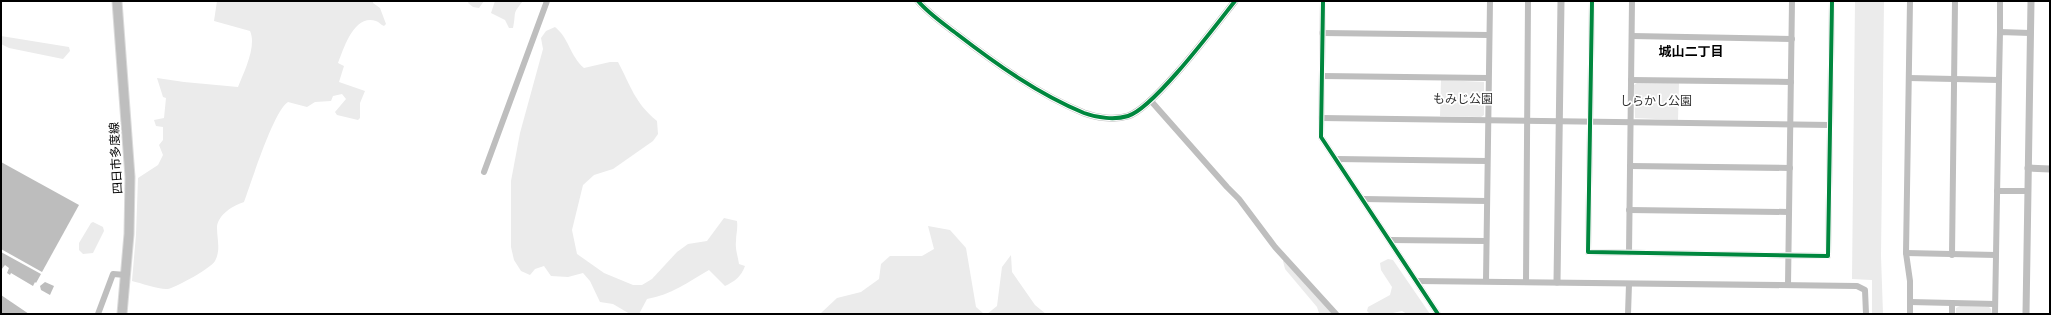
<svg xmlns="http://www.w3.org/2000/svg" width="2051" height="315" font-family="Manrope,'Noto Sans JP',sans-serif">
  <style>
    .green { fill: #ebebeb }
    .water { fill: #bdbdbd }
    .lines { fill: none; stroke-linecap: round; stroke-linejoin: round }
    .primary-casing { stroke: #dbdbdb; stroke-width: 11 }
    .minor { stroke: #bebebe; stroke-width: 6 }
    .tertiary { stroke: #bebebe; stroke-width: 7 }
    .primary { stroke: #bebebe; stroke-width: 9 }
    .cycleway-casing { stroke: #fff; stroke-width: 6 }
    .cycleway { stroke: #00873e; stroke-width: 4 }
    .labels { text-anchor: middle; stroke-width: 3.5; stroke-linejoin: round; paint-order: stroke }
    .park-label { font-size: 12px; fill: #313131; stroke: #fff }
    .street-label { font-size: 12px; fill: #000; stroke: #fff }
    .neighbourhood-label { font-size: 13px; font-weight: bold; fill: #000; stroke: #fff }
  </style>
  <rect width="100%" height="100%" fill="#fff"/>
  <g class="green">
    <path d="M217,1H373V3L380,8L386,24L384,26C381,25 379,22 376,21C354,14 344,48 338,63L344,66L339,82L365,91L360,103V118L358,120L337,115L335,112L346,99L342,94L333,96L331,101L315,102L307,107L288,102C274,110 251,183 244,202C234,205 217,215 217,228C217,239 221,250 215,261C211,268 177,287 168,289C160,290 141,283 132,281L136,235L138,178L158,165L163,155L159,145L163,140V127L156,126L154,120L164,118L166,98L163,97L157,78L184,82L238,87C244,72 257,46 250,31L214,21Z"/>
    <path d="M469,1H484L479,8L473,7L468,3Z"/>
    <path d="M495,1H523C511,16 517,10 513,28H509L505,20L491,13Z"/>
    <path d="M1855,1H1884L1881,256L1883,314H1872V280L1852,279Z"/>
    <path d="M555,27C569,38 570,56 584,68L610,62H618C631,86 634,102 657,121L658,134L653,141L613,169L594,175L583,185L572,230L577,254L604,273L633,285H642L652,279L677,252L688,244L707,241L724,218L737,221C738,229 736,234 736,241C735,249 738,257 739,264L745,266C741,277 735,281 725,286L709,270C688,282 671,295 647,299L639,314H630L613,304L600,302L590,281L583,273L568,277L551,276L544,266L535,269L530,275L521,271L514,260L511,247V181L520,133L543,49L541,38L546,31Z"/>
    <path d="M1,36L69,47L70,51L63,59L9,48L1,44Z"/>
    <path d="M1441,80L1484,82V115L1481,117L1440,116Z"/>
    <path d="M1637,83H1679L1678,120L1635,118L1634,85Z"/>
    <path d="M93,222L103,227L104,231L93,253L83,254L79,250V243L91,223Z"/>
    <path d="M928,226L950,230L966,248L976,307L984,314H820L837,298L861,292L879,279L881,264L890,256H922L934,249Z"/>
    <path d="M1011,255L1012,272L1035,305L1046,314H987L997,306L1002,267Z"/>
    <path d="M1388,259L1393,260L1430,314H1407L1402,311L1388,314H1370L1367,311L1368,307L1390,295L1392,287L1381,270L1380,263Z"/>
    <path d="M1283,261H1286L1333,314L1319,313L1317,307L1285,269Z"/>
    <path d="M1960,306L1989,307L1991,309L1992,314H1956V308Z"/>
  </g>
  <g class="water">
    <path d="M1,162L79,205L42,272L1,249Z"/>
    <path d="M1,252L41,274L36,283L35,282L33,286L11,273L10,275L7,273L9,268L5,265L1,270Z"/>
    <path d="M45,282L54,286L50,295L41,290L40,286Z"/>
    <path d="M1,295L29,314H1Z"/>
  </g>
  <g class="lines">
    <g class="primary-casing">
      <path id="primary" d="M117,1L130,177L129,234L122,314"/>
    </g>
    <g class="minor">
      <path d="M1323,1L1321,137L1438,314"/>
      <path d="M1592,1L1588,252L1828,256L1832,1"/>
      <path d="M2000,32V1"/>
      <path d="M1322,33L1489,35"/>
      <path d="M1632,36L1792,39"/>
      <path d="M1322,76L1488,78"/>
      <path d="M1909,78L1999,80L2000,32L2030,33"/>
      <path d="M1631,80L1791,82"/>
      <path d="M1151,101L1227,187L1239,199L1275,247L1336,314"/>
      <path d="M1321,118L1830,125"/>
      <path d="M1336,159L1487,161"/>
      <path d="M1630,166L1790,168"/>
      <path d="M484,172L547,1"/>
      <path d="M1997,191H2028"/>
      <path d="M1363,199L1487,201"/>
      <path d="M1629,210L1789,212"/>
      <path d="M1390,240L1486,241"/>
      <path d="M1629,253L1632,1"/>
      <path d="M1906,253L1996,255"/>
      <path d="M1952,255L1955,1"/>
      <path d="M1417,281L1857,286L1865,290L1866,314"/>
      <path d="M1486,281L1490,1"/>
      <path d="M1526,282L1528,1"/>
      <path d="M1788,285L1792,1"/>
      <path d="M1910,302L1995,304"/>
      <path d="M98,314L113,274L126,275"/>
      <path d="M1628,314L1629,284"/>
      <path d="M1910,314V281L1906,253L1910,1"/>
      <path d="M1952,314V303"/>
      <path d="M1995,314L1999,80"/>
    </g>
    <g class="tertiary">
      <path d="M918,1C929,14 944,24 957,34C996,64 1038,94 1084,113C1097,118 1115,120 1128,116C1154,108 1216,25 1235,1"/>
      <path d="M2028,168L2050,169"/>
      <path d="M1557,282L1561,1"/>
      <path d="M2026,314L2031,1"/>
    </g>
    <use href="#primary" class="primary"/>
    <g class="cycleway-casing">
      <g id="cycleway">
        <path d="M918,1C929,14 944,24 957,34C996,64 1038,94 1084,113C1097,118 1115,120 1128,116C1154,108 1216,25 1235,1"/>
        <path d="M1323,1L1321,137L1438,314"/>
        <path d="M1592,1L1588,252L1828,256L1832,1"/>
      </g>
    </g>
    <use href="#cycleway" class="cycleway"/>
  </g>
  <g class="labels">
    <g class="park-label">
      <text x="1463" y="103">もみじ公園</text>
      <text x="1656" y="105">しらかし公園</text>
    </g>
    <g class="street-label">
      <text transform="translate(116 158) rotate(-93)" y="4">四日市多度線</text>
    </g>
    <g class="neighbourhood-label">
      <text x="1691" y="56">城山二丁目</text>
    </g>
  </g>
  <rect width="2051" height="315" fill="none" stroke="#000000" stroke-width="4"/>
</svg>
